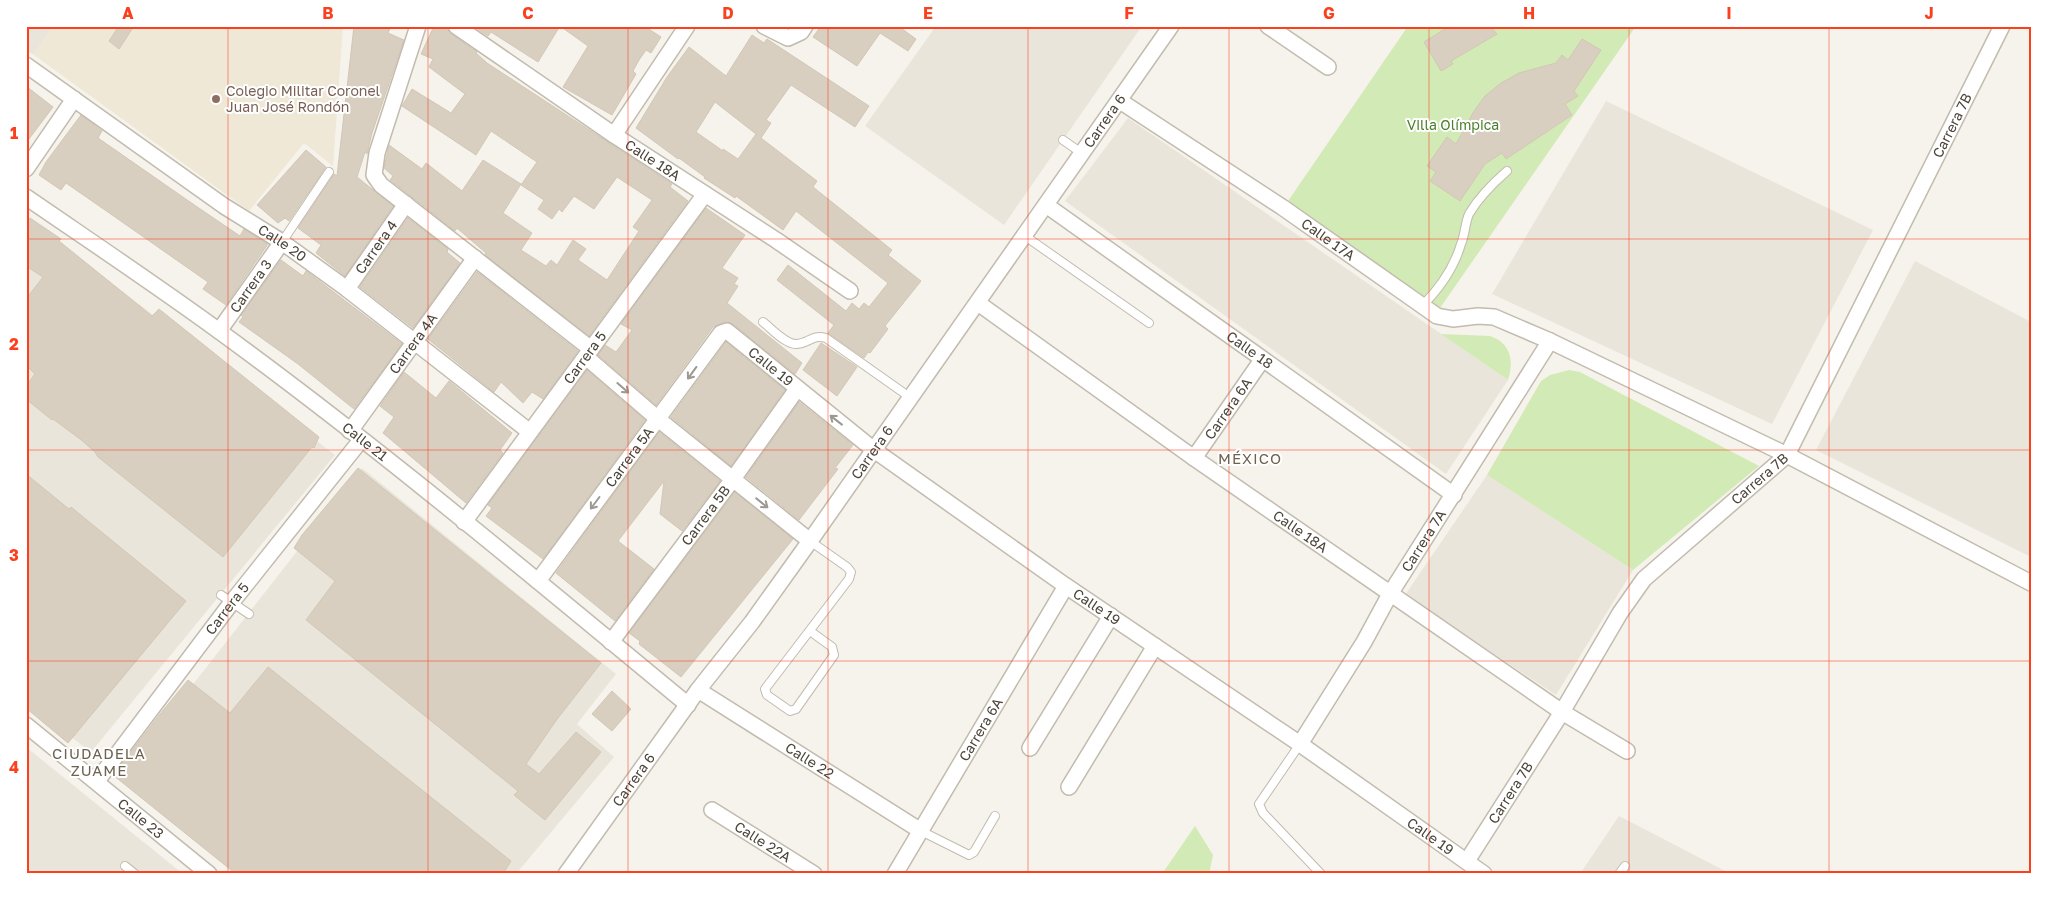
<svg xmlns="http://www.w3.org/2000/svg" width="2057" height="900" font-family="'Golos Text',sans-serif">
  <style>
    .residential { fill: #eae5da }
    .education { fill: #efe8d6 }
    .green { fill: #d2eab5 }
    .building { fill: #d8cfc1; stroke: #d3c7b4; fill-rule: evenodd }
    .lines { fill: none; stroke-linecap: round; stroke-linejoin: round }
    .lane-casing { stroke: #c2bbae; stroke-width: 10 }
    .street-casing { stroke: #c2bbae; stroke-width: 18 }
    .lane { stroke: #fff; stroke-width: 8 }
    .street { stroke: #fff; stroke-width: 15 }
    .oneway { stroke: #9c9892 }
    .grid { fill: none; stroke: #fc3f1d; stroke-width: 1; stroke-opacity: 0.55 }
    .education-dot { fill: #8d6e63; stroke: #fff; stroke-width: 2 }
    .labels { text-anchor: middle; stroke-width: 4; stroke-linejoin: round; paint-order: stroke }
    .education-label { font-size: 14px; fill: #785e54; stroke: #fff; text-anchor: start }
    .street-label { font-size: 14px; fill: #4b4439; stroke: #fff }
    .park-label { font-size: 14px; fill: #4a7f2a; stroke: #fff }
    .neighbourhood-label { font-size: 15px; letter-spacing: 1px; fill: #6e6250; stroke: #fff }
    .neatline { fill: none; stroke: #fc3f1d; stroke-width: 2 }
    .grid-label { font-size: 16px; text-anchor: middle; font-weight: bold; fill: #fc3f1d }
  </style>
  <rect width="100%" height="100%" fill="#f6f3ec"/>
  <g class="residential">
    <path d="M26,26H53L34,55L26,50Z"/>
    <path d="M936,26H1142L1004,225L865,126Z"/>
    <path d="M1606,101L1873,230L1772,424L1492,294Z"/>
    <path d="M1128,118L1508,380L1446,474L1065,201Z"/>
    <path d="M26,217L335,455L91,752L26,703Z"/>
    <path d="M1915,261L2031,322V557L1816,450Z"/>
    <path d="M362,468L616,674L577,724L614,757L516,874H243L123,774Z"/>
    <path d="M1487,475L1633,570L1556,695L1405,595Z"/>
    <path d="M26,747L183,874H26Z"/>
    <path d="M1619,816L1731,874H1580Z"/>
  </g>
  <path class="education" d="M53,26H343L333,166L304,143L249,211L34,55Z"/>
  <g class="green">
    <path d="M1408,26H1636L1440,308L1286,204Z"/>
    <path d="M1441,334L1490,336C1511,343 1514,361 1508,380Z"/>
    <path d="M1569,370L1580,372L1759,466L1633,570L1487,475L1541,381L1550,375Z"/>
    <path d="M1195,826L1213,855L1209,874H1162Z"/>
  </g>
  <g class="building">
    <path d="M119,26H134L119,49L109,41Z"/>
    <path d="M354,26H391L388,33L404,40L372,133L367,154L365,152L357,177L393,206L345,276L316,253L321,245L298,228L334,174L337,176Z"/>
    <path d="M434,26H447L450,33L477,52L476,53L487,63L672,184L670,187L688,201L589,336L485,255L486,253L457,228L455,231L390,180L393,176L384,168L389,145L422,169L426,163L462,191L483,160L521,184L503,213L532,233L521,250L546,266L551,260L557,265L573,240L586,249L578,260L607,280L639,231L633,227L652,200L617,177L594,209L574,196L562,212L559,209L552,219L538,209L544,200L521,185L537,162L491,131L476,155L402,106L412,89L451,113L465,94L429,67L433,59L421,54Z"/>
    <path d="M473,26H560L538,62L491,32L488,36Z"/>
    <path d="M560,26H644L661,37L651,53L646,50L639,60L633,71L636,74L612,115L563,87L588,46Z"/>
    <path d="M821,26H898L916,39L908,51L880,33L857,66L813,37Z"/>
    <path d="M1450,26H1490L1497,34L1451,61L1453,64L1441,71L1424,42Z"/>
    <path d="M752,35L764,43L767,39L869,106L855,127L791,85L766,120L771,123L761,138L817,181L813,187L892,250L888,255L921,281L885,326L888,329L870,353L868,352L864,358L828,333L834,325L777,280L788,265L846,311L852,303L859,309L864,303L869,307L888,283L796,211L783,230L736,196L735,198L704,178L705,177L679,158L678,159L636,128L667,77L689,47L726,76ZM715,102L756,134L738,159L723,149V151L696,132Z"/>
    <path d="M1582,39L1601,50L1574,91L1578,96L1565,104L1572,115L1506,159L1502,153L1485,164L1460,201L1430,181L1436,172L1427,166L1447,137L1456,144L1474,111L1485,96L1501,83L1519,73L1556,63L1562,55L1568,60Z"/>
    <path d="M26,86L53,107L26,143Z"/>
    <path d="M81,115L102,131L98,138L190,202L240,236L244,229L268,244L226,305L203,289L208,282L105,210L66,183L61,190L39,175L46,162Z"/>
    <path d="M306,150L326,167L289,221L285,218L278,223L257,205Z"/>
    <path d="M706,208L745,235L722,268L738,278L734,284L738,286L727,303L802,363L795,374L733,324L724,322L713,327L656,405L598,355L605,345L616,352L632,330L621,324Z"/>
    <path d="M30,218L61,239L59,241L152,316L159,309L319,437L314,448L312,447L223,557L98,457L95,452L80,439L53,419L52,420L26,399V386L35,374L26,365V299L43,277L26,266V226Z"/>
    <path d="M408,218L448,249L447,252L460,263L413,328L360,287Z"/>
    <path d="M281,260L303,276L306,271L402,344L354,409L298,364L239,322L243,317L241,315Z"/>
    <path d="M477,272L578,351L543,399L532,392L523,403L501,382L494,392L428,339Z"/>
    <path d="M726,342L785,390L731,466L671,417Z"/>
    <path d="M821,343L857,367L837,396L803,370Z"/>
    <path d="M587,370L645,420L543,559L486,516L492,508L488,505Z"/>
    <path d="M404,372L436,398L449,381L512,433L500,450L503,453L466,503L383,433L394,417L380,406Z"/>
    <path d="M799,402L853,445L835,468L838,469L799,520L746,477Z"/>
    <path d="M659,432L720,481L682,531L660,514L664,481L618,541L654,569L615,621L556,573Z"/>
    <path d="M358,468L601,663L558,718L526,764L539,774L576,732L601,752L545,820L514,795L518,791L306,620L335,581L294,548L302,535Z"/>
    <path d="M26,474L69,509L71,507L186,601L68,743L26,708Z"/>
    <path d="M735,492L793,539L681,677L639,644L640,641L629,633Z"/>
    <path d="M268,667L511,861L503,874H236L113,775L160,714L188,680L230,713Z"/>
    <path d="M612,691L631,709L612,731L592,714Z"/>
  </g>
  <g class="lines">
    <g class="lane-casing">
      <g id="lane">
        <path d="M1063,140L1083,154"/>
        <path d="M1025,236L1149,323"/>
        <path d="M282,242L329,172"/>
        <path d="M1422,306C1440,288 1454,268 1461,244C1465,235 1465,223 1469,214C1479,197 1492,184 1507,171"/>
        <path d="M763,322C771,328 785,344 796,344C808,344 812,334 826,338L911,398"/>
        <path d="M810,541L847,567L851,572L849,579L765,689L767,695L790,711L796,709L834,655L832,647L810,631"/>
        <path d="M221,595L249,614"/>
        <path d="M1300,744L1259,804L1263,813L1321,874"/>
        <path d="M921,831L969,855L974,852L995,816"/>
        <path d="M125,866L135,874"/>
        <path d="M1619,874L1625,866"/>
      </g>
    </g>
    <g class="street-casing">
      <g id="street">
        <path d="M418,26L377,153L374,175L381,185L591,349"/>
        <path id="s1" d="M456,26L614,135L776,240L850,291"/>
        <path d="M764,26L788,38L801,32L805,26"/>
        <path d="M1268,26L1328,67"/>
        <path id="s2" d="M26,65L224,206L282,242L347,289L530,432"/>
        <path id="s3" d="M1120,101L1282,207L1437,316L1453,319L1478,316L1494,317L1550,341L1787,455L2031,583"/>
        <path d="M614,135L687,26"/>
        <path d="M26,169L74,99"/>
        <path id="s4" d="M26,197C90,241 156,285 219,331C381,449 534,578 688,705"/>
        <path id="s5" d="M1046,205L1454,495"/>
        <path id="s6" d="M347,289L406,204"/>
        <path id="s7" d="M978,303L1194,458L1562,712L1627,751"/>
        <path id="s8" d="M219,331L282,242"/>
        <path d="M586,357L658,419L810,541"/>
        <path id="s9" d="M350,431L475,258"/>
        <path id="s10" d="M1194,458L1262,360"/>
        <path id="s11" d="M464,522L705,194"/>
        <path id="s12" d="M538,581L721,333L727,331L874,450L1066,586L1300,744L1484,874"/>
        <path id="s13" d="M611,642L733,479L797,389"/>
        <path id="s14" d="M698,690L921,831"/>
        <path id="s15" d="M26,725L209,874"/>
        <path id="s16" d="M1300,744L1364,642L1390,594L1550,341"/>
        <path d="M1030,748L1111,616"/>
        <path id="s17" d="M97,781L232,602L361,440"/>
        <path d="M1069,787L1155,646"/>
        <path id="s18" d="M712,810L814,874"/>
        <path id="s19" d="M1467,861L1562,712L1620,613L1644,579L1787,455L2002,26"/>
        <path id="s20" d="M566,874L698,690L752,622L810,541L1171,26"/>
        <path id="s21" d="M895,874L1066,586"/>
      </g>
    </g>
    <use href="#lane" class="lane"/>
    <use href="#street" class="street"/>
  </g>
  <defs><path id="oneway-shaft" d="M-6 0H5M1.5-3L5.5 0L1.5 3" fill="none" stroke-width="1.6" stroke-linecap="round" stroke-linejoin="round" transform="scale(1.25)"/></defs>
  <g class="oneway">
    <use href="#oneway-shaft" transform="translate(692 373) rotate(126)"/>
    <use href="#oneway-shaft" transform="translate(623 388) rotate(41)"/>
    <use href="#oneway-shaft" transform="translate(836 420) rotate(-142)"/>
    <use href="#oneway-shaft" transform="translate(595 503) rotate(127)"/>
    <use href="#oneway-shaft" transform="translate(762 503) rotate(39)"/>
  </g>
  <path class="grid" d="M228,26V874M428,26V874M628,26V874M828,26V874M1028,26V874M1229,26V874M1429,26V874M1629,26V874M1829,26V874M26,239H2031M26,450H2031M26,661H2031"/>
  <circle class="education-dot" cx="216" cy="99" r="5"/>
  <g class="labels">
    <g class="education-label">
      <text x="226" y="96">Colegio Militar Coronel<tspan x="226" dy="16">Juan José Rondón</tspan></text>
    </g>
    <g class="street-label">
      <text dy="5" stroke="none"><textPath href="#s20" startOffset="926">Carrera 6</textPath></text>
      <text dy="5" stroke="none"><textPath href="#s19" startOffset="891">Carrera 7B</textPath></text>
      <text dy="5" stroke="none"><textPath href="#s1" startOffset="238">Calle 18A</textPath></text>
      <text dy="5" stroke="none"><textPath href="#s3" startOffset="250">Calle 17A</textPath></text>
      <text dy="5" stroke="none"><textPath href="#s2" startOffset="312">Calle 20</textPath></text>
      <text dy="5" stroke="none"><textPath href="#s6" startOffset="51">Carrera 4</textPath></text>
      <text dy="5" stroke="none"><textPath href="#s8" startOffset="55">Carrera 3</textPath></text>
      <text dy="5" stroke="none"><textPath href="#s9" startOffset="108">Carrera 4A</textPath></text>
      <text dy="5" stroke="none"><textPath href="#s5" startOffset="250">Calle 18</textPath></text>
      <text dy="5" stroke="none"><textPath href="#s11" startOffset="204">Carrera 5</textPath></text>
      <text dy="5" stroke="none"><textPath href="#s12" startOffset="371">Calle 19</textPath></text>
      <text dy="5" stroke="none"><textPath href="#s10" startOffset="60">Carrera 6A</textPath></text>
      <text dy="5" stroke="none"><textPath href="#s4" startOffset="418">Calle 21</textPath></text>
      <text dy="5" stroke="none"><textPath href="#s20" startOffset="521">Carrera 6</textPath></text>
      <text dy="5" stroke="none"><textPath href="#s12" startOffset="154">Carrera 5A</textPath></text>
      <text dy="5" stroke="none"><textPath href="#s19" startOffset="486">Carrera 7B</textPath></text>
      <text dy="5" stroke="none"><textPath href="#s13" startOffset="158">Carrera 5B</textPath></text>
      <text dy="5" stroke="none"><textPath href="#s7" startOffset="395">Calle 18A</textPath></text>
      <text dy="5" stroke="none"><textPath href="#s16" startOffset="238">Carrera 7A</textPath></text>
      <text dy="5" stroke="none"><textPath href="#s12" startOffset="776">Calle 19</textPath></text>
      <text dy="5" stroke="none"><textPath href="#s17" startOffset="216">Carrera 5</textPath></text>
      <text dy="5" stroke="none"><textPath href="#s21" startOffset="168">Carrera 6A</textPath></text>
      <text dy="5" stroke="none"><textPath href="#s14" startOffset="132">Calle 22</textPath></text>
      <text dy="5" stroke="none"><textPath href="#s20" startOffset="116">Carrera 6</textPath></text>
      <text dy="5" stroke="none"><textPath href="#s19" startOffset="81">Carrera 7B</textPath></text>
      <text dy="5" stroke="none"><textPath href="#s15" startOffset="148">Calle 23</textPath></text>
      <text dy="5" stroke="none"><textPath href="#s12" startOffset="1181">Calle 19</textPath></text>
      <text dy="5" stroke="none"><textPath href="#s18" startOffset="60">Calle 22A</textPath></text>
    </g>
    <g class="park-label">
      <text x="1453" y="130">Villa Olímpica</text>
    </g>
    <g class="neighbourhood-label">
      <text x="1250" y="464">MÉXICO</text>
      <text x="99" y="759">CIUDADELA<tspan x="99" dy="17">ZUAME</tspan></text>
    </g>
  </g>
  <rect width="2057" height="900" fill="none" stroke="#ffffff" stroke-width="55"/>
  <rect x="28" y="28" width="2002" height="844" class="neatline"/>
  <g class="grid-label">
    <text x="128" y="19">A</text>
    <text x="328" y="19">B</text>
    <text x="528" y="19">C</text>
    <text x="728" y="19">D</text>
    <text x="928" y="19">E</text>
    <text x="1129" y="19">F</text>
    <text x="1329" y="19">G</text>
    <text x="1529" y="19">H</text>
    <text x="1729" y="19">I</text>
    <text x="1929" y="19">J</text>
    <text x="14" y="139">1</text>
    <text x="14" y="350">2</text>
    <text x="14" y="561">3</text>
    <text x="14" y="773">4</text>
  </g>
</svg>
